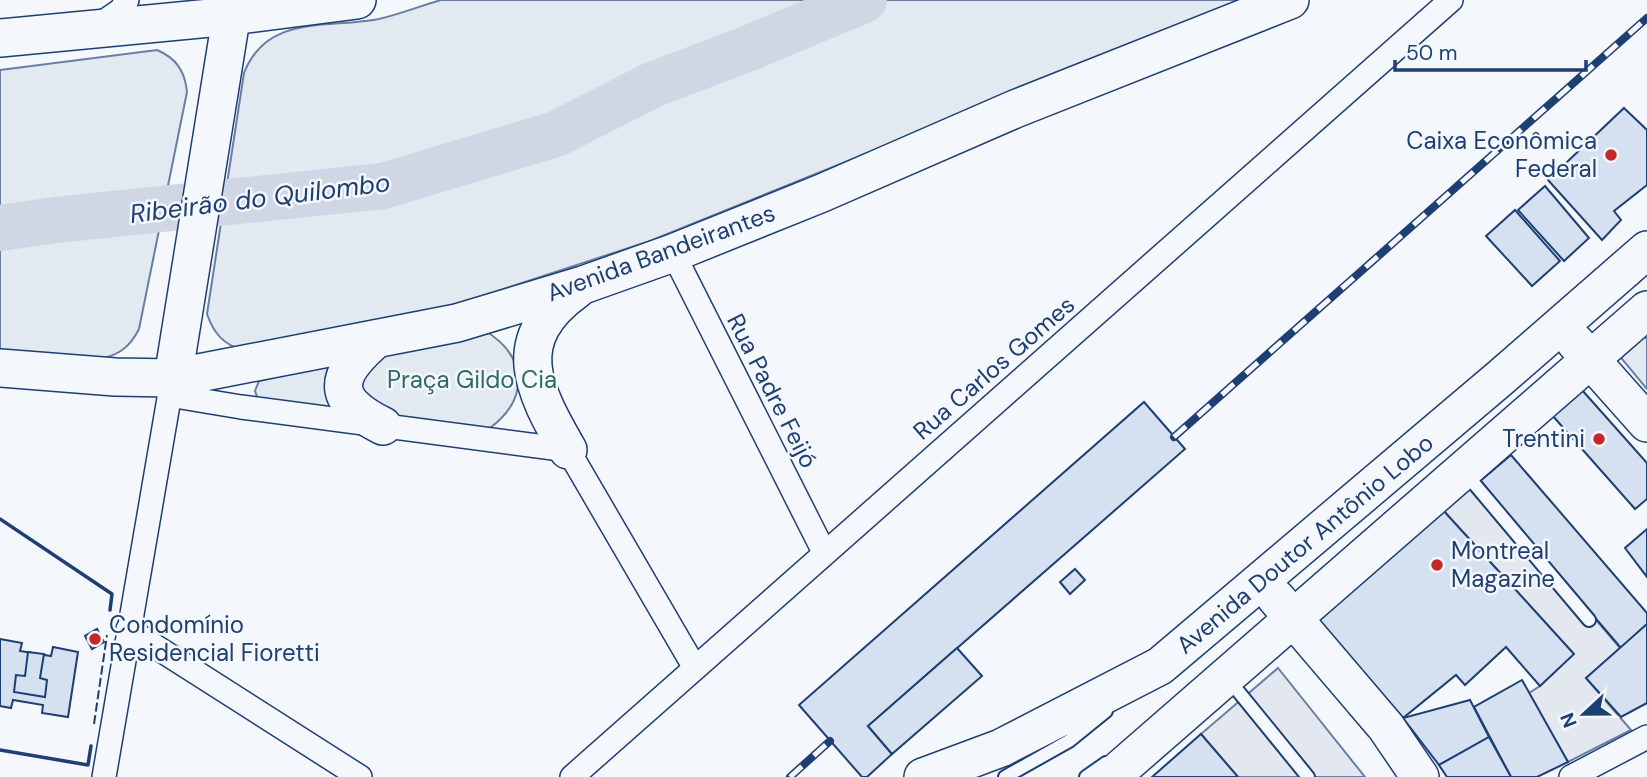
<svg xmlns="http://www.w3.org/2000/svg" width="1647" height="777" font-family="'DM Sans',sans-serif">
  <style>
    .green { fill: #e3e9f0; stroke: #687fa3; stroke-width: 2 }
    .parking { fill: #e3e8f0; stroke: #687fa3; stroke-width: 2 }
    .lines { fill: none; stroke-linecap: round; stroke-linejoin: round }
    .river { stroke: #cfd7e4; stroke-width: 46 }
    .building { fill: #d5e0f0; stroke: #1d3f73; stroke-width: 2 }
    .lane-casing { stroke: #1d3f73; stroke-width: 16 }
    .street-casing { stroke: #1d3f73; stroke-width: 26 }
    .primary-casing { stroke: #1d3f73; stroke-width: 40 }
    .lane { stroke: #f4f7fb; stroke-width: 12 }
    .street { stroke: #f4f7fb; stroke-width: 23 }
    .primary { stroke: #f4f7fb; stroke-width: 37 }
    .rail-casing { stroke: #1d3f73; stroke-width: 8 }
    .rail { stroke: #f4f7fb; stroke-width: 5; stroke-dasharray: 16; stroke-linecap: butt }
    .fence { stroke: #1d3f73; stroke-width: 2; stroke-dasharray: 9 3.5; stroke-linecap: butt }
    .wall { stroke: #1d3f73; stroke-width: 3.5 }
    .poi-dot { fill: #c62828; stroke: #f4f7fb; stroke-width: 2.5 }
    .labels { text-anchor: middle; stroke-width: 5; stroke-linejoin: round; paint-order: stroke }
    .poi-label { font-size: 24px; fill: #1d3f73; stroke: #f4f7fb; text-anchor: end }
    .street-label { font-size: 24px; fill: #1d3f73; stroke: #f4f7fb }
    .park-label { font-size: 24px; fill: #2c6c60; stroke: #f4f7fb }
    .water-label { font-size: 26px; font-style: italic; fill: #1d3f73; stroke: #f4f7fb }
  </style>
  <rect width="100%" height="100%" fill="#f4f7fb"/>
  <g class="green">
    <path d="M441,0H1268L1038,84L650,241L427,314L244,351C223,344 214,334 207,314L244,73C267,14 327,29 379,19C400,14 420,6 441,0Z"/>
    <path d="M157,50C176,58 185,71 187,92L139,329C129,349 117,356 95,360H0V70Z"/>
    <path d="M484,330C527,356 530,398 490,428L258,399L255,391L259,381Z"/>
    <path d="M1643,335L1647,339V389L1617,353Z"/>
  </g>
  <g class="parking">
    <path d="M1479,482L1620,648L1586,678L1631,730L1568,762L1529,693L1540,686L1573,653L1442,509Z"/>
    <path d="M1278,668L1365,777H1238L1201,734Z"/>
  </g>
  <g class="lines">
    <path class="river" d="M0,228L56,220L383,186L556,134L652,85L742,51L864,0"/>
  </g>
  <g class="building">
    <path d="M1624,108L1647,130V185L1614,211L1621,220L1602,240L1548,180Z"/>
    <path d="M1545,186L1589,238L1564,261L1518,210Z"/>
    <path d="M1515,210L1560,261L1532,286L1486,236Z"/>
    <path d="M1582,390L1647,463V499L1635,509L1552,415Z"/>
    <path d="M1144,402L1185,449L868,726L892,754L867,777H862L799,705Z"/>
    <path d="M1511,455L1647,613V624L1621,648L1479,482Z"/>
    <path d="M1442,509L1574,654L1540,686L1506,647L1465,685L1456,675L1403,718L1319,620Z"/>
    <path d="M1647,529V577L1625,548Z"/>
    <path d="M1075,569L1085,580L1070,594L1060,582Z"/>
    <path d="M1647,624V703L1621,717L1586,678Z"/>
    <path d="M97,629L104,642L92,649L85,636Z"/>
    <path d="M0,639L22,643L20,651L51,656L53,647L78,652L68,717L42,713L43,705L13,700L11,708L0,706Z"/>
    <path d="M957,648L982,676L892,754L868,726Z"/>
    <path d="M28,652L44,654L40,678L47,680L45,697L14,692L16,675L25,676Z"/>
    <path d="M1522,680L1568,762L1537,777H1511L1474,707Z"/>
    <path d="M1470,700L1489,737L1439,765L1403,718Z"/>
    <path d="M1201,734L1238,777H1152Z"/>
    <path d="M1489,737L1511,777H1447L1439,765Z"/>
  </g>
  <g class="lines">
    <g class="lane-casing">
      <g id="lane">
        <path d="M1466,474L1589,620"/>
        <path d="M1229,680L1308,777"/>
        <path d="M1005,777L1069,741L1106,711"/>
        <path d="M1086,777L1106,763"/>
      </g>
    </g>
    <g class="street-casing">
      <g id="street">
        <path d="M99,25L121,10L127,0"/>
        <path d="M673,253L824,552"/>
        <path d="M169,395L241,407L568,450L695,668"/>
        <path d="M128,629L360,777"/>
        <path d="M104,777L172,381"/>
        <path d="M572,777L1451,0"/>
        <path d="M1571,777L1647,737"/>
      </g>
    </g>
    <g class="primary-casing">
      <g id="primary">
        <path d="M0,38L231,16L357,0"/>
        <path d="M376,339C334,376 329,399 383,426"/>
        <path d="M1575,342L1647,423"/>
        <path d="M0,368L115,377L173,378L457,323L583,285L673,253L822,193L1015,109L1290,0"/>
        <path d="M173,378L234,0"/>
        <path d="M568,450C533,389 507,340 576,290"/>
        <path d="M1276,598L1386,727L1420,777"/>
        <path d="M923,777L1001,748L1160,666L1499,379L1647,250"/>
        <path d="M1111,777L1647,310"/>
      </g>
    </g>
    <use href="#lane" class="lane"/>
    <use href="#street" class="street"/>
    <use href="#primary" class="primary"/>
    <g class="rail-casing">
      <g id="rail">
        <path d="M1174,437L1647,18"/>
        <path d="M790,777L830,741"/>
      </g>
    </g>
    <use href="#rail" class="rail"/>
    <path class="fence" d="M94,724L107,635"/>
    <g class="wall">
      <path d="M0,519L112,594L110,610"/>
      <path d="M0,750L88,765L91,746"/>
    </g>
  </g>
  <g class="poi-dot">
    <circle cx="1611" cy="155" r="7"/>
    <circle cx="1599" cy="439" r="7"/>
    <circle cx="1437" cy="565" r="7"/>
    <circle cx="95" cy="639" r="7"/>
  </g>
  <g class="labels">
    <g class="poi-label">
      <text x="1597" y="149">Caixa Econômica<tspan x="1597" dy="28">Federal</tspan></text>
      <text x="1585" y="447">Trentini</text>
      <text x="1451" y="559" text-anchor="start">Montreal<tspan x="1451" dy="28">Magazine</tspan></text>
      <text x="109" y="633" text-anchor="start">Condomínio<tspan x="109" dy="28">Residencial Fioretti</tspan></text>
    </g>
    <g class="street-label">
      <text transform="translate(661 253) rotate(-20)" y="8">Avenida Bandeirantes</text>
      <text transform="translate(994 368) rotate(-41)" y="8">Rua Carlos Gomes</text>
      <text transform="translate(772 391) rotate(63)" y="8">Rua Padre Feijó</text>
      <text transform="translate(1305 544) rotate(-40)" y="8">Avenida Doutor Antônio Lobo</text>
    </g>
    <g class="park-label">
      <text x="472" y="388">Praça Gildo Cia</text>
    </g>
    <g class="water-label">
      <text transform="translate(260 198) rotate(-7)" y="9">Ribeirão do Quilombo</text>
    </g>
  </g>
  <g transform="translate(1584 714) rotate(248)" stroke="#f4f7fb" stroke-width="5" paint-order="stroke">
  <path d="M0-5L12 26L0 18L-12 26Z" fill="#1d3f73"/>
  <text y="-10" font-size="19" font-weight="bold" text-anchor="middle" fill="#1d3f73">N</text>
  </g>
  <path d="M1395 60v10h191v-10" fill="none" stroke="#1d3f73" stroke-width="3.5"/>
  <text x="1406" y="60" font-size="21" fill="#1d3f73" stroke="#f4f7fb" stroke-width="5" paint-order="stroke">50 m</text>
</svg>
